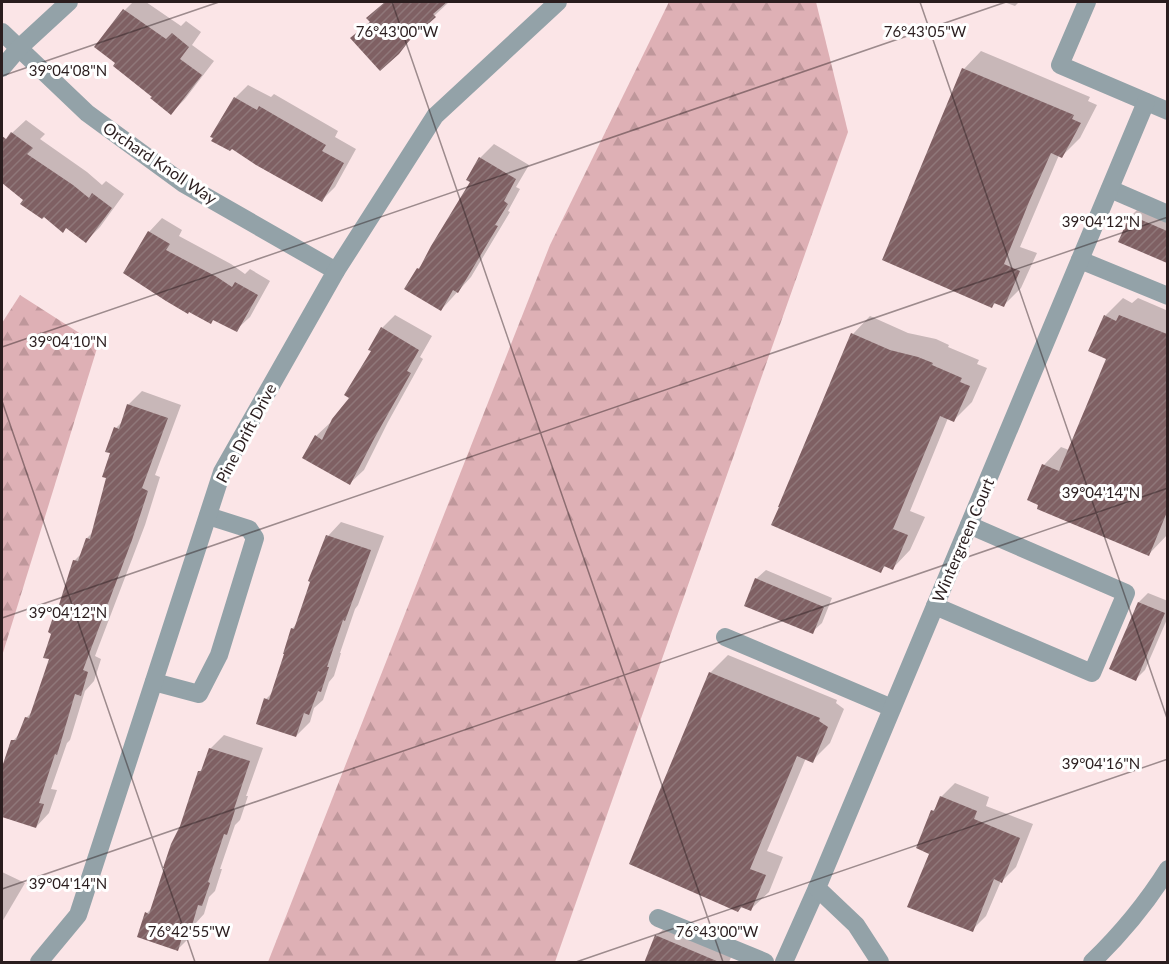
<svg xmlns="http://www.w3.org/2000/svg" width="1169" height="964" font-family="Lato,sans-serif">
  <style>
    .forest { fill: url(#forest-firs) }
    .shadow { fill: #0003 }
    .building { fill: url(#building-hatch) }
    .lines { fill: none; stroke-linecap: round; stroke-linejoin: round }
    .minor { stroke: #93a2a8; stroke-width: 18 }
    .ticks { fill: none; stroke: #2a1d1e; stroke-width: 1.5; stroke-opacity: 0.45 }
    .labels { text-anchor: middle; stroke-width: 6; stroke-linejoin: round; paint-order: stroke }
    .street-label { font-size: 16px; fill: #2a1d1e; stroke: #fff }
    .ticks-label { font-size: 15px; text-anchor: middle; fill: #2a1d1e; stroke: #fff; stroke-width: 6; stroke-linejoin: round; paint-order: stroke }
  </style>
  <defs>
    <pattern id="forest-firs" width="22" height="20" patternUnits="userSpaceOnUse" patternTransform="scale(1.5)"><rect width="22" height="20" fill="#deb0b5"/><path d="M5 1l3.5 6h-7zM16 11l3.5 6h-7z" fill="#bf979b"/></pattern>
    <pattern id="building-hatch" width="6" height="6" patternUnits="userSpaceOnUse" patternTransform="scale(1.5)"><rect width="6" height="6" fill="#7f6063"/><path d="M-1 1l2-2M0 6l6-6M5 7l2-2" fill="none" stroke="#8f7779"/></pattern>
  </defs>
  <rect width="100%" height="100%" fill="#fbe5e7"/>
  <g class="forest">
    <path d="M669,2H816L848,132L555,962H268L550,245Z"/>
    <path d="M20,295L98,345L2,656V323Z"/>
  </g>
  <g class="shadow">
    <path d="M133,2H146L181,26L186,21L201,32L192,45L214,61L185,99L171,113L117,62L97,47L125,10Z"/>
    <path d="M385,2H449L420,29L398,53L352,38L371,21L369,18Z"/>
    <path d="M1004,2H1019L1015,6Z"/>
    <path d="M981,51L1090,97L1088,101L1097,105L1080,138L1062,156L1059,155L1020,247L1037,253L1021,288L1004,305L996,302L992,307L964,69Z"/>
    <path d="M248,85L271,97L274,94L338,131L335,137L356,149L335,187L322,200L215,138L235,98Z"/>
    <path d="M26,120L45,134L40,139L87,172L102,185L106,181L124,194L100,227L86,241L25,199L2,177V147L12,133Z"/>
    <path d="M494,144L529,165L516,187L520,189L508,211L510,212L471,277L441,310L418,269L424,262L472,181L468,179L480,158Z"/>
    <path d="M1140,207L1168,218V261L1120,241L1131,216Z"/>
    <path d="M162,218L182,230L179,236L231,264L245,274L250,269L270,281L250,317L236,330L149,232Z"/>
    <path d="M1123,298L1132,303L1138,298L1166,310L1168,309V534L1149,554L1029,499L1044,465L1061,447L1069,450L1108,358L1105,316Z"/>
    <path d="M395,315L432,336L420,357L423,359L388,422L364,470L350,483L316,436L330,423L332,424L351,397L382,328Z"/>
    <path d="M870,316L908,333L936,339L949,345L948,347L979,360L977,364L987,368L972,402L954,420L948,418L937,445L910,511L925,517L910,550L893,568L886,565L881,571L853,334Z"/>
    <path d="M142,391L181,405L155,475L160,477L145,525L95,656L101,659L94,681L85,691L70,740L67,743L51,789L57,790L49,813L36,827L2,816V800L4,791L2,790V783L8,765L13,741L20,733L26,718L33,711L51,658L53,633L57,608L61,604L75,560L82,553L87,538L93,532L108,477L116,428L124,420L128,405Z"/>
    <path d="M341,522L384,536L358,605L355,609L340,653H341L334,676L329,682L323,700L314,708L310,722L296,736L266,699L273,692L292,629L297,623L328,536Z"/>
    <path d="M766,570L832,598L822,623L812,632L756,579Z"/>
    <path d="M1148,593L1168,601V617L1145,670L1136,679L1111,668L1139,602Z"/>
    <path d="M728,655L837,700L836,703L844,709L830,743L812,761L806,758L767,851L783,857L769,892L751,909L743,906L738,911L710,673Z"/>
    <path d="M224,735L263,748L246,796H248L240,820L235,825L220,869H222L215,891L209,897L204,914L195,924L191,936L178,949L147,913L153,907L182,826L199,772L205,766L210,749Z"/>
    <path d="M955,783L989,797L986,806L1033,824L1016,867L1002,881H1001L986,916L972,930L931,853L918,847L933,811L938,805L941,797Z"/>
    <path d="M2,872L25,883L2,922Z"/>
    <path d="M666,927L732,955L729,962H647L656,936Z"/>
  </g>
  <g class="building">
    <path d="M385,2H447L433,14L436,17L409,41L399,54L380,71L350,38L370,22L366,18Z"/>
    <path d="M123,9L166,39L172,33L189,47L180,59L202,75L171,115L150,98L152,97L113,66L115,63L94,47Z"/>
    <path d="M962,68L1074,115L1072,119L1081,123L1062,158L1051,153L1029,202L1004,264L1020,271L1004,307L994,303L992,308L882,260Z"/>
    <path d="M234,97L257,110L259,106L326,145L322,151L344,163L322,202L256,165L232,149L230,151L211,141L213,138L210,137Z"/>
    <path d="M11,132L33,148L27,154L73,185L89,198L92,193L112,208L86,243L66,228L63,233L44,217L42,219L20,204L23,200L2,183V136L6,139Z"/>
    <path d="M479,157L516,179L504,201L508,204L495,225L498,226L458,293L453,290L441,311L404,289L417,268L419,269L431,246L459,200L470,182L466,180Z"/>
    <path d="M1130,215L1167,231V263L1118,242Z"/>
    <path d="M148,231L170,244L166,250L217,277L232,287L235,282L258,295L237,332L213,320L211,324L189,312L188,314L166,301L123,273Z"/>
    <path d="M1104,315L1116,321L1119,315L1167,334V512L1149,556L1037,509L1038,505L1027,500L1042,464L1059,471L1106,359L1088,351Z"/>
    <path d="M381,327L419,350L407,371L411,373L375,437L350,485L302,458L315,435L322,440L332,419L349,398L344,395L371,351L368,350Z"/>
    <path d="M851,333L890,350L918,357L933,363L932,365L962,378L960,382L970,386L954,422L940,416L893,529L908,535L893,570L884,566L881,573L771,525L779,507H778Z"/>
    <path d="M127,404L168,418L142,488L148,491L132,540L83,670L88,672L81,696L75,694L57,755L55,754L39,803L44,804L36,828L2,817V767L11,740H16L25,717L29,718L49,659L43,658L51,634L48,632L56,608H58L73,560L78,561L86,538L90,539L106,478L102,477L110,453L105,452L114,427L119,429Z"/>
    <path d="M326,535L371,550L345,621L343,620L327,667H329L321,692L318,691L309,715L304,713L296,737L256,724L264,698L269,700L284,654H283L291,628L294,629L310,582L308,581Z"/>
    <path d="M755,578L824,607L813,634L744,606Z"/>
    <path d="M1138,602L1165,613L1136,681L1109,669Z"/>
    <path d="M709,672L820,718L819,721L828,727L813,763L797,756L750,869L766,875L751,911L741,907L738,912L629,864Z"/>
    <path d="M209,748L250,761L234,809L235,810L227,835L224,834L208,882L210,883L202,906L198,905L191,929L185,927L178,951L137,937L145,912L149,914L164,868H163L171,844L180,826L198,771H201Z"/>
    <path d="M940,796L977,811L974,819L1020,838L1002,883L994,879L973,932L907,907L929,854L916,848L931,810L934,811Z"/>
    <path d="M655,935L719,962V963H644Z"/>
  </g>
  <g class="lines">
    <g class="minor">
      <path d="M1087,2L1060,65L1168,111"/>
      <path d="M2,32L87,113L184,184L336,271"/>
      <path d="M2,68L19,48L69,2"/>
      <path d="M1110,189L1168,214"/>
      <path d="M1080,260L1168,296"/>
      <path d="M935,606L1092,673L1126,593L969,525"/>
      <path d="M725,637L892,708"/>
      <path d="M154,682L199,694L219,655L255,538L249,529L208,516"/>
      <path d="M658,918L765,962"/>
      <path d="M39,962L78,915L222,472L336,271L435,116L558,2"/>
      <path d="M784,962L817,888"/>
      <path d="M880,962L856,925L817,888L1146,102"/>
      <path d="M1092,962C1121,934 1146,904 1168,869"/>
    </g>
  </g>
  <path class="ticks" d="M392,2L723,962M920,2L1168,721M2,76L219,2M2,347L1006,2M2,401L195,962M2,618L1168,217M2,889L1168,488M576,962L1168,759"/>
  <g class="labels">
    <g class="street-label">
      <text transform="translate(160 163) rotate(34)" y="6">Orchard Knoll Way</text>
      <text transform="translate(246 433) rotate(-62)" y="6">Pine Drift Drive</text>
      <text transform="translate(963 540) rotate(-67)" y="6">Wintergreen Court</text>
    </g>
  </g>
  <g class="ticks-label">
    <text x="397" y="37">76°43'00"W</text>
    <text x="925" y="37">76°43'05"W</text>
    <text x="68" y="76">39°04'08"N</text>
    <text x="1101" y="227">39°04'12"N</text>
    <text x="68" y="347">39°04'10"N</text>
    <text x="1101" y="498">39°04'14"N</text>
    <text x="68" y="618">39°04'12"N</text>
    <text x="1101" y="769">39°04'16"N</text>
    <text x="68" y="889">39°04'14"N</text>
    <text x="189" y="937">76°42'55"W</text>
    <text x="717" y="937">76°43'00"W</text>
  </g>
  <rect width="1169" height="964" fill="none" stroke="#2a1d1e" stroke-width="6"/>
</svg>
